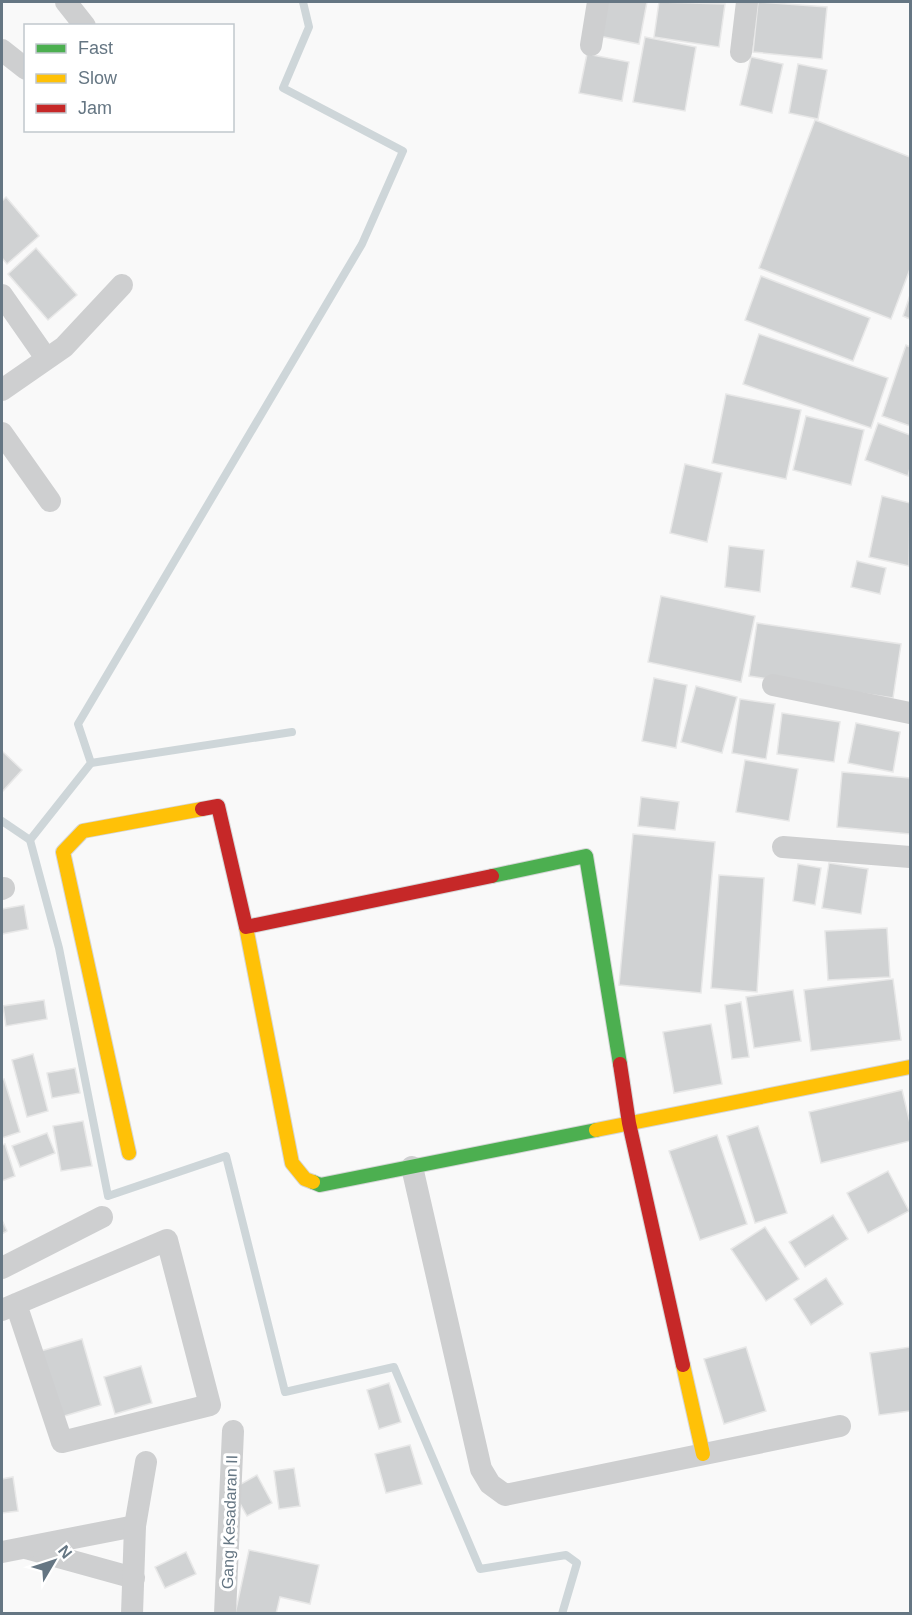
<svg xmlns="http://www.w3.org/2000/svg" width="912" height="1615" font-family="Arial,sans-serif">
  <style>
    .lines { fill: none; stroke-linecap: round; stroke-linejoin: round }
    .stream { stroke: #ced6d9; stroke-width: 8 }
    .building { fill: #d0d2d3; stroke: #e8e8e8; stroke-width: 1.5 }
    .fast-casing { stroke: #d5d6d7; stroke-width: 16 }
    .slow-casing { stroke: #d5d6d7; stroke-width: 16 }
    .jam-casing { stroke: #d5d6d7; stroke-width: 16 }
    .street { stroke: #cecfd0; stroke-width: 22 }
    .fast { stroke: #4caf50; stroke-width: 14 }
    .slow { stroke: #ffc107; stroke-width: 14 }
    .jam { stroke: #c62828; stroke-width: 14 }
    .labels { text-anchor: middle; stroke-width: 6; stroke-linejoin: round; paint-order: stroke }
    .street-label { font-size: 16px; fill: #657683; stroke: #fff }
  </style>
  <rect width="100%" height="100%" fill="#f9f9f9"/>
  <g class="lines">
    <g class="stream">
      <path d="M303,2L309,27L283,88L403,151L362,244L78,724L91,763L30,840L59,948L108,1196L226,1156L285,1392L394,1367L480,1569L566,1555L577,1563L562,1614"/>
      <path d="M91,763L292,732"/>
      <path d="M2,821L30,840"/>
    </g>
  </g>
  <g class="building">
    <path d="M605,2H647L639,44L599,36Z"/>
    <path d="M659,2L725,4L719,47L654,37Z"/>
    <path d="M758,2L827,7L822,59L753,52Z"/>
    <path d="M645,37L696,47L685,111L633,102Z"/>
    <path d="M587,54L629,62L622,101L579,93Z"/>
    <path d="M751,57L783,64L772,113L740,105Z"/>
    <path d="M798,64L827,70L818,119L789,113Z"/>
    <path d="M815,120L910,157V269L891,319L759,268Z"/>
    <path d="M6,197L39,236L7,264L2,258V201Z"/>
    <path d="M36,248L77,295L48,320L8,274Z"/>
    <path d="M761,276L870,318L853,361L745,320Z"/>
    <path d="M910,295V319L903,316Z"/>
    <path d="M759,334L888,378L871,428L743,384Z"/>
    <path d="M906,345L910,347V426L882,416Z"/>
    <path d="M726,394L801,410L786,479L712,463Z"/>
    <path d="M806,416L864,430L851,485L793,470Z"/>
    <path d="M878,423L910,435V468L908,476L865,460Z"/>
    <path d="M685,464L722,473L707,542L670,533Z"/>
    <path d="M882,496L910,503L909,566L869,557Z"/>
    <path d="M729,546L764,550L760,592L725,587Z"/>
    <path d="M857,561L886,568L880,594L851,587Z"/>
    <path d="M661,596L755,616L741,682L648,662Z"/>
    <path d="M757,623L901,644L893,698L749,676Z"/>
    <path d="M654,678L687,685L676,748L642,741Z"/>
    <path d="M696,686L737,697L722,753L681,742Z"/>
    <path d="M740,699L775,704L766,759L732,753Z"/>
    <path d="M782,713L840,722L834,762L777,754Z"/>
    <path d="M856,723L900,732L893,772L848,763Z"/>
    <path d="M2,751L22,770L2,792Z"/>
    <path d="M745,760L798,769L789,821L736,812Z"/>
    <path d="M842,772L910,778V834L837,827Z"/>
    <path d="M641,797L679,802L675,830L638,826Z"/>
    <path d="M633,834L715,842L701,993L619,985Z"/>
    <path d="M829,863L868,869L861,914L822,908Z"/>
    <path d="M798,864L821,868L815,905L793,901Z"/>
    <path d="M719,875L764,878L757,992L711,988Z"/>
    <path d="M24,905L28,929L2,934V909Z"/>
    <path d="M887,928L890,977L828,980L825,931Z"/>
    <path d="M893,979L901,1040L811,1051L804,990Z"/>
    <path d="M793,990L801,1041L754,1048L746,997Z"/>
    <path d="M44,1000L47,1019L6,1026L3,1006Z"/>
    <path d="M741,1002L749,1057L732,1059L725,1005Z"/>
    <path d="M711,1024L722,1084L674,1093L663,1032Z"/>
    <path d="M33,1054L48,1111L27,1117L12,1060Z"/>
    <path d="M75,1068L80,1093L52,1098L47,1073Z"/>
    <path d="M4,1079L20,1132L2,1138V1080Z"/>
    <path d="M902,1090L910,1123V1141L821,1163L809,1112Z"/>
    <path d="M83,1121L92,1166L61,1171L53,1126Z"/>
    <path d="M758,1126L787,1213L755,1223L727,1136Z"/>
    <path d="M47,1133L55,1153L20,1167L12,1146Z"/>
    <path d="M717,1135L747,1224L700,1240L669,1151Z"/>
    <path d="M5,1144L15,1176L2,1181V1145Z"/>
    <path d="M888,1171L909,1211L868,1233L847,1193Z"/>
    <path d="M833,1215L848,1239L805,1267L789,1242Z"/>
    <path d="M2,1220L7,1231L2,1234Z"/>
    <path d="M765,1227L799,1279L766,1301L731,1249Z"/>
    <path d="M826,1278L843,1304L811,1325L794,1299Z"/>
    <path d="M82,1339L101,1405L61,1417L41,1351Z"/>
    <path d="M746,1347L766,1411L724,1424L704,1359Z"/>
    <path d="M910,1347V1411L879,1415L870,1353Z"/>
    <path d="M141,1366L152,1403L115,1414L104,1377Z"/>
    <path d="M389,1383L401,1422L379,1429L367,1390Z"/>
    <path d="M410,1445L422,1484L386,1493L375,1454Z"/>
    <path d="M294,1468L300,1506L279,1509L274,1471Z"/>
    <path d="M257,1475L272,1503L247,1516L232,1489Z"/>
    <path d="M13,1477L18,1511L2,1513V1479Z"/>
    <path d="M249,1550L319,1565L310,1604L280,1597L276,1614H235Z"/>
    <path d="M186,1552L196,1574L165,1588L155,1567Z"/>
  </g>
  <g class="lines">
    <g class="fast-casing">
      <g id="fast">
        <path d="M492,876L586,856L620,1064"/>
        <path d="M313,1182L320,1185L596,1130"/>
      </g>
    </g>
    <g class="slow-casing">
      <g id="slow">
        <path d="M246,927L292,1163L305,1179L313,1182"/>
        <path d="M596,1130L910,1067"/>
        <path d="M129,1153L63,852L83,831L202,809"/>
        <path d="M683,1365L703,1454"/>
      </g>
    </g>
    <g class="jam-casing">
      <g id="jam">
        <path d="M202,809L218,806L246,927L492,876"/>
        <path d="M620,1064L629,1123L683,1365"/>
      </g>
    </g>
    <g class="street">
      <path d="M66,2L85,26"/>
      <path d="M591,45L598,2"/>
      <path d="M2,50L26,69"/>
      <path d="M741,52L747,2"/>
      <path d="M2,295L46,358"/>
      <path d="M2,390L64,347L122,285"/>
      <path d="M2,433L50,501"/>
      <path d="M773,685L910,713"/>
      <path d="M783,847L910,857"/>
      <path d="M2,889L4,888"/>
      <path d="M412,1167L481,1469L490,1484L505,1495L840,1426"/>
      <path d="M2,1268L102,1217"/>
      <path d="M2,1310L16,1304L167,1240L210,1405L62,1442L16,1304"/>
      <path d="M29,1549L134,1578"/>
      <path d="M2,1552L135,1526"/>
      <path d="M132,1614L135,1526L146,1462"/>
      <path d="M225,1614L233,1431"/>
    </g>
    <use href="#fast" class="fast"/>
    <use href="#slow" class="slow"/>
    <use href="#jam" class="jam"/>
  </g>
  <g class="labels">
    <g class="street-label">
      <text transform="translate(229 1522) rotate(-88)" y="6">Gang Kesadaran II</text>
    </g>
  </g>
  <rect width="912" height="1615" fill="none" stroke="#657683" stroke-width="6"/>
  <rect x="24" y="24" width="210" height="108" fill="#ffffff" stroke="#c1c8cd" stroke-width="1.5"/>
  <rect x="36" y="44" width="30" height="9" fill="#4caf50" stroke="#c1c8cd" stroke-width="1.5"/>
  <text x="78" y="54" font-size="18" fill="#657683">Fast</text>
  <rect x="36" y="74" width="30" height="9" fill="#ffc107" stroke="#c1c8cd" stroke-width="1.5"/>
  <text x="78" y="84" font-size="18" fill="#657683">Slow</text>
  <rect x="36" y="104" width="30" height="9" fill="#c62828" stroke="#c1c8cd" stroke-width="1.5"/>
  <text x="78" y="114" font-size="18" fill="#657683">Jam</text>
  <g transform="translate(54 1561) rotate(51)" stroke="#ffffff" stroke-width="4.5" paint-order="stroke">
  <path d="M0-4.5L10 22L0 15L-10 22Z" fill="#657683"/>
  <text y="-9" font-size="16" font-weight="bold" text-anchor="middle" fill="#657683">N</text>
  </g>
</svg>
